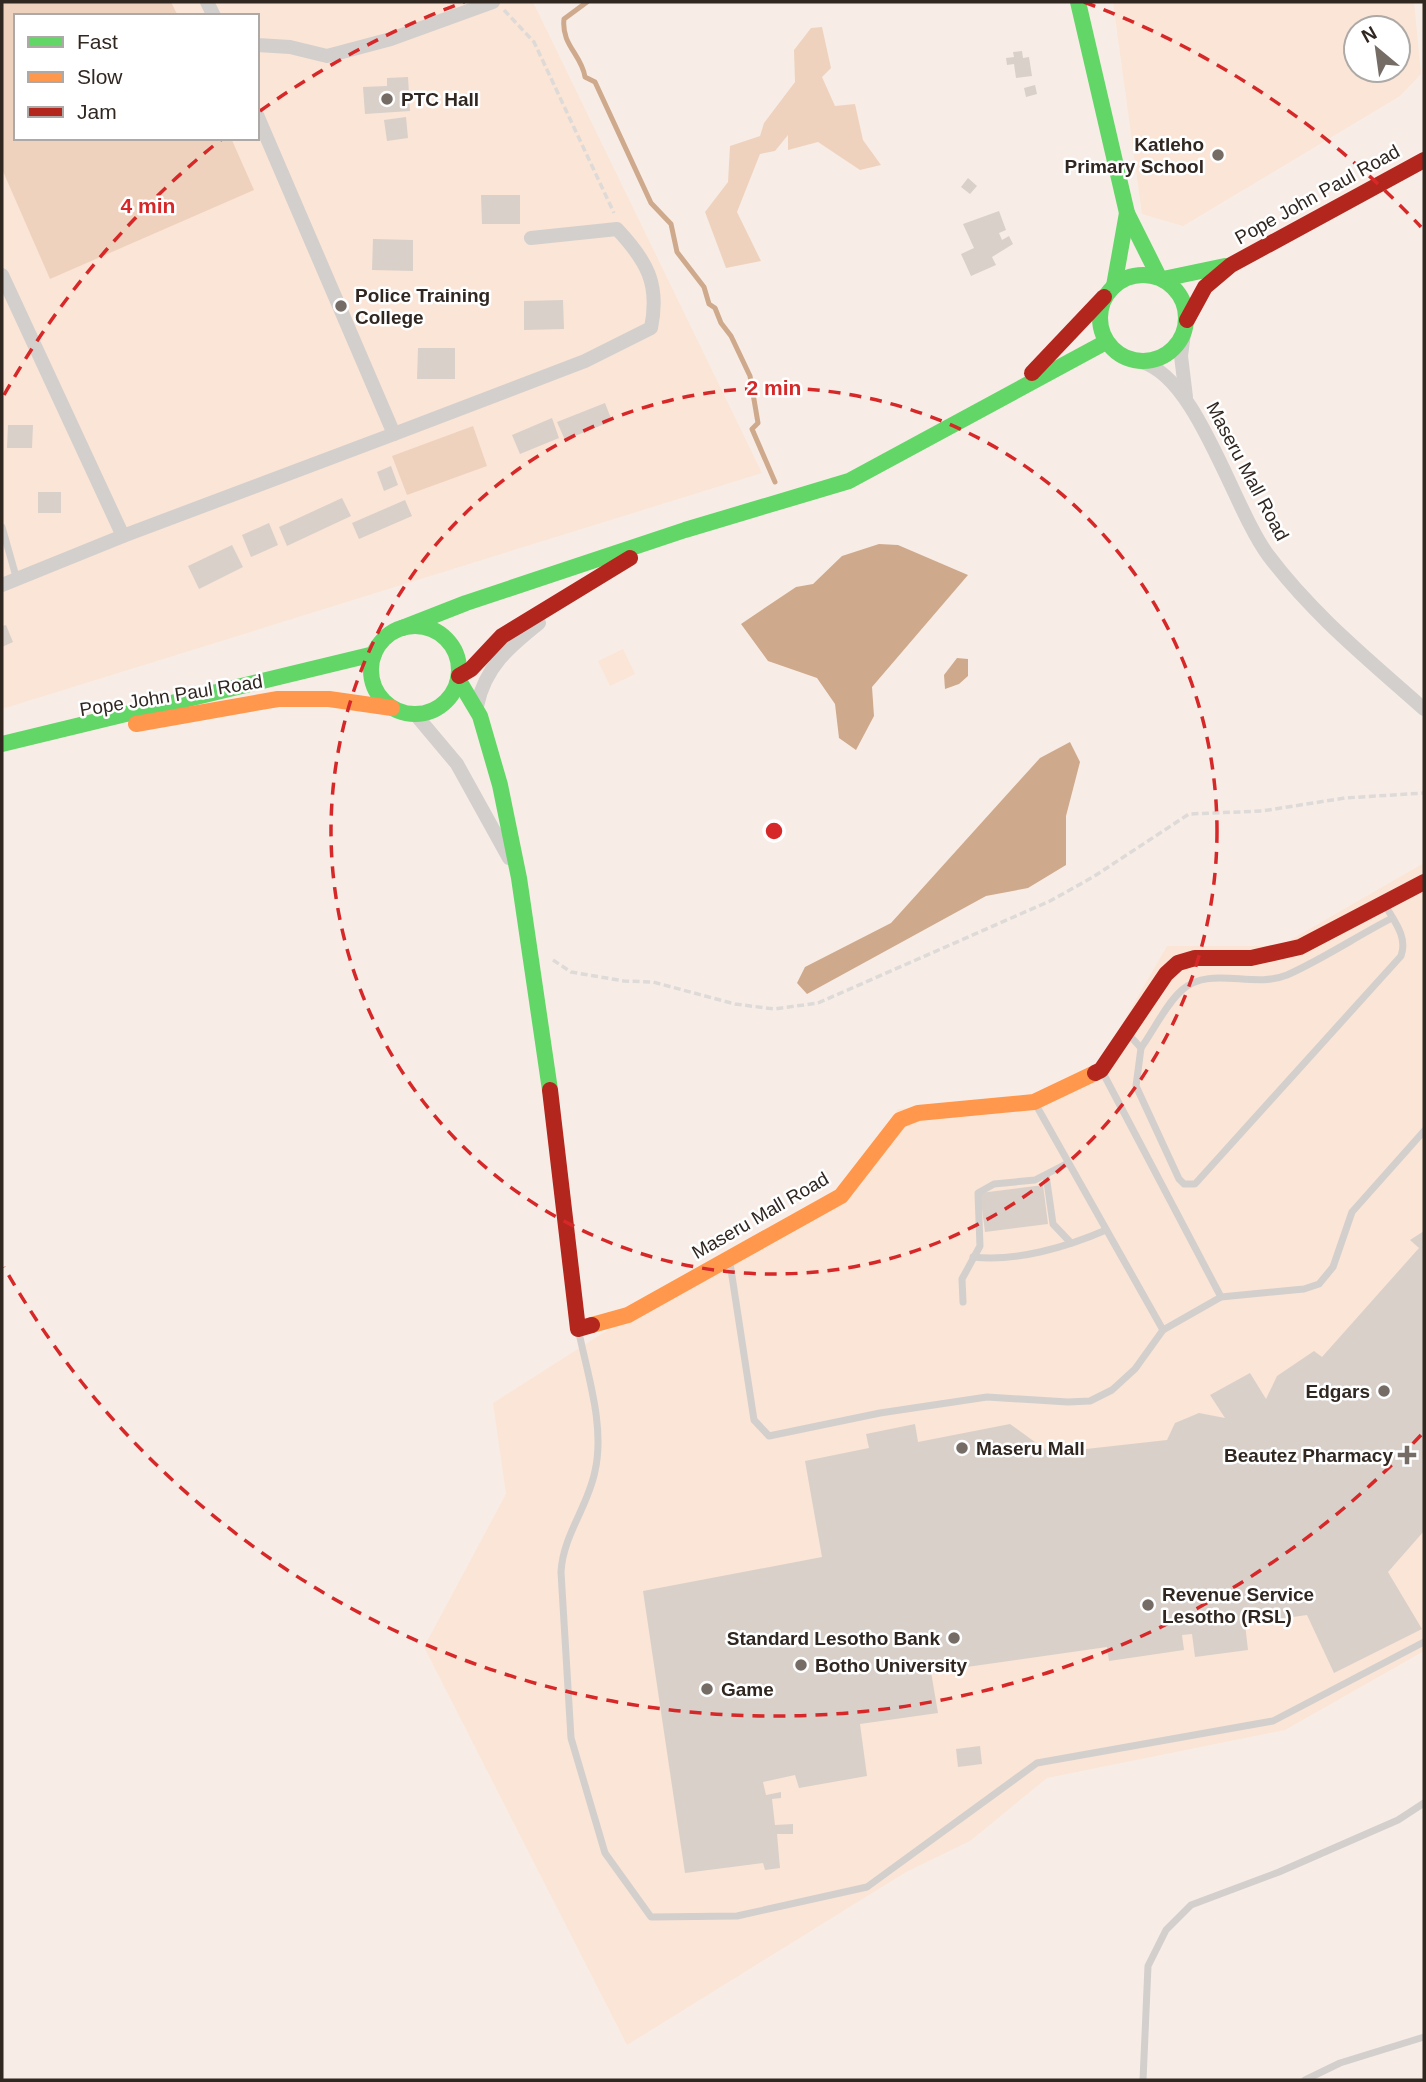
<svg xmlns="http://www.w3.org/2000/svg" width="1426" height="2082" font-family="Arial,sans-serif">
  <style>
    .built { fill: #fbe5d6; fill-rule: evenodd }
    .green { fill: #efd2bd }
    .water { fill: #cfa98c }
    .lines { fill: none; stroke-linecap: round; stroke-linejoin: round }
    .stream { stroke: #cfa98c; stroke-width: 5 }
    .building { fill: #d9d0ca }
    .path { stroke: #dedad8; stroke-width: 3.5; stroke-dasharray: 7 3.5; stroke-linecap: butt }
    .lane { stroke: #d3cfcd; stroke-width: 7 }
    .street { stroke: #d3cfcd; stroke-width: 14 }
    .fast { stroke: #63d668; stroke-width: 16 }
    .slow { stroke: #ff974d; stroke-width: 16 }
    .jam { stroke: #b3261e; stroke-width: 16 }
    .ring { fill: none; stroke: #d62828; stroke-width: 3.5; stroke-dasharray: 12 9 }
    .poi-dot { fill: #766c66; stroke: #fff; stroke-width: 2.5 }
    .labels { text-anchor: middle; stroke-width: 5; stroke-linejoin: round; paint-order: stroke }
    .poi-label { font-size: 19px; font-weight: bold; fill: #302721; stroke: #fff; text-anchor: start }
    .street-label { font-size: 19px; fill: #302721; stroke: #fff }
    .centre { fill: #d62828; stroke: #fff; stroke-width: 3.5 }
    .ring-label { font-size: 21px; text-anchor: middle; font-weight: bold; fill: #d62828; stroke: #fff; stroke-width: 5; stroke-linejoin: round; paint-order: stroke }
  </style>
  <rect width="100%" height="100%" fill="#f7ede6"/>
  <g class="built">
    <path d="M2,2H533L762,473L2,709ZM16,16H257V138H16Z"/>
    <path d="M1113,2H1414L1421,74L1400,96L1183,226L1142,214ZM1356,28H1398V70H1356Z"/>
    <path d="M623,649L635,674L610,686L598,661Z"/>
    <path d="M1424,863V1651L1285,1730L1047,1778L970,1841L906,1872L627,2045L424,1647L506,1494L493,1403L749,1240L841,1193L898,1109L1035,1098L1098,1066L1167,946H1280Z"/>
  </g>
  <g class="green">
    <path d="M2,2H171L178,16H16V138H231L254,190L50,279L2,169Z"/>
    <path d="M822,27L831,68L822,77L835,106L855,104L863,140L881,165L860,170L818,142L788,150V135L775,151L760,154L737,212L761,261L726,268L705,212L728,182L730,146L760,136L764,123L795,82L794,50L811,28Z"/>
    <path d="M473,426L487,466L407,495L392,456Z"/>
  </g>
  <g class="water">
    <path d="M879,544L898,545L968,575L872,687L874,716L856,750L839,738L835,704L817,678L768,661L741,624L796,587L813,584L842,556Z"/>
    <path d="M957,658L968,659V676L959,684L945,689L944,675Z"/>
    <path d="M1070,742L1080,762L1066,816V865L1028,888L986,896L807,994L797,983L805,967L891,923L1040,758Z"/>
  </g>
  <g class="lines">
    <path class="stream" d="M587,2L564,19C561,45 582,55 585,77L595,82L651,203L671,224L677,252L704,287L709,304L715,308L721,323L731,336L750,376L758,423L752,429L775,482"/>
  </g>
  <g class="building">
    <path d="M1022,51L1023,58L1029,57L1032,76L1016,78L1014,64L1007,65L1006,58L1014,57L1013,52Z"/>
    <path d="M408,77L410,111L365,114L363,87L387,86V78Z"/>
    <path d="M1035,85L1037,94L1026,97L1024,88Z"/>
    <path d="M406,117L408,138L387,141L384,120Z"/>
    <path d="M968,178L977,186L970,194L961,187Z"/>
    <path d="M481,195H520V224H482Z"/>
    <path d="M999,211L1006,230L999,233L1002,240L1009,236L1013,244L992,257L996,265L971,276L961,254L974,248L963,224Z"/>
    <path d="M373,239L413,240V271L372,270Z"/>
    <path d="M563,300L564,329L524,330V301Z"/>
    <path d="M418,348H455V379H417Z"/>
    <path d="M605,403L612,421L565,440L557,422Z"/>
    <path d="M552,418L559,438L520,454L512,435Z"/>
    <path d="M8,425H33L32,448H7Z"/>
    <path d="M391,466L398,485L384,491L377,472Z"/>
    <rect x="38" y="492" width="23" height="21"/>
    <path d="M342,498L351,516L287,546L279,527Z"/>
    <path d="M405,500L412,516L359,539L352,523Z"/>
    <path d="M269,523L278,545L251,557L242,535Z"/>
    <path d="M232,545L243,567L199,589L188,566Z"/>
    <path d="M6,625L13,642L2,647V626Z"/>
    <path d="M1043,1185L1048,1224L985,1232L980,1193Z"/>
    <path d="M1424,1231V1531L1388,1572L1422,1629L1334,1673L1307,1615L1245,1624L1248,1650L1195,1657L1192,1634L1182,1635L1184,1650L1109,1661L1107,1647L931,1672L938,1713L860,1724L867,1776L799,1788L795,1775L763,1782L766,1795L781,1792V1798L772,1799L775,1825L793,1824V1834H777L780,1868L765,1870L763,1863L685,1873L643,1591L822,1557L805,1461L869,1448L866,1434L915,1424L918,1442L1010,1424L1050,1453L1167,1440L1175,1423L1199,1413L1225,1418L1210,1395L1250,1373L1266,1399L1277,1376L1314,1351L1322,1357L1419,1248L1410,1240Z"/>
    <path d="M980,1746L982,1764L958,1767L956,1749Z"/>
  </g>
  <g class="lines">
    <g class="path">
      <path d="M504,10L534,42L614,213"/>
      <path d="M553,960L571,972L624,981L653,982L735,1004L774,1009L818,1003L1050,901L1093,877L1189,814L1262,811L1345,798L1424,793"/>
    </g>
    <g class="lane">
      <path d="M2,527L17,580"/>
      <path d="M1131,1037L1141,1048L1136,1086L1179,1179L1184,1184H1195L1401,956C1408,937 1394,921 1385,905"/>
      <path d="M1141,1048C1154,1030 1166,1004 1182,990C1210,965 1253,989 1287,975C1323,959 1357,936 1392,918"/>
      <path d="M1103,1073L1221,1297"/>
      <path d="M1036,1105L1163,1330"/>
      <path d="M1046,1175L1053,1224L1071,1243"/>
      <path d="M973,1257C1016,1262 1067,1247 1106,1230"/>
      <path d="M730,1263L754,1420L769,1436L880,1413L987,1397L1068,1402L1090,1401L1112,1390L1135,1369L1163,1330L1221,1297L1304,1289L1319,1284L1333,1267L1352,1212L1424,1131"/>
      <path d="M963,1302L962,1279L980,1246L978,1193L994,1184L1035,1180L1068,1163"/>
      <path d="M579,1333C588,1376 605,1427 595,1471C588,1507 563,1535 561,1572L571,1738L605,1853L651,1917L737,1916L867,1887L1037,1763L1273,1721L1424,1642"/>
      <path d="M1143,2080L1148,1966L1166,1930L1191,1905L1279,1872L1398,1820L1424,1803"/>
      <path d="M1305,2080L1340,2063L1424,2037"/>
    </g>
    <g class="street">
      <path d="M207,2L214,16"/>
      <path d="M257,45L290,47L327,56L391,39L493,2"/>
      <path d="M2,275L123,536"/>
      <path d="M1184,333L1181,356L1186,397"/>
      <path d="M1141,362C1197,376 1233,508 1268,555C1312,614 1369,660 1424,709"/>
      <path d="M394,434L585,361L651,328C660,284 647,261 617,229L531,238"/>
      <path d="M2,585L123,536L394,434L257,115"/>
      <path d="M477,706C485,667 509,647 539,623"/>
      <path d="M415,714L457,764L509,858"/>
    </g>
    <g class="fast">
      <path d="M1078,2L1127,213L1159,277"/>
      <circle cx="1143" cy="318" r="43"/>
      <path d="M1163,279L1225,266"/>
      <path d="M1114,286L1127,213"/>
      <circle cx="415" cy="670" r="44"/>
      <path d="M402,628L466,603L685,530L849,481L1106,342"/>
      <path d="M458,679L480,716L500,785L519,878L550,1090"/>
      <path d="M2,744L374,654"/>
    </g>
    <g class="slow">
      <path d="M136,724L278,699H329L392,708"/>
      <path d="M592,1325L628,1315L841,1196L900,1120L918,1113L1034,1102L1095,1073"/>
    </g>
    <g class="jam">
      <path d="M1187,320L1205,287L1231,265L1424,160"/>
      <path d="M1032,373L1104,297"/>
      <path d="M459,676L471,669L502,636L630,558"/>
      <path d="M1095,1073L1101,1070L1166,974L1178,963L1195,958H1251L1300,947L1424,882"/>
      <path d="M550,1090L578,1329L592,1325"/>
    </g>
  </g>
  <g class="ring">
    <circle cx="774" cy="831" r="443"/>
    <path d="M1421 1435A885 885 0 0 1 4 1267M4 395A885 885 0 0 1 223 138M260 111A885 885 0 0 1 464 2M1084 2A885 885 0 0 1 1421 227"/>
  </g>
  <g class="poi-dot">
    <circle cx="387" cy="99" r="7"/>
    <circle cx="1218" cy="155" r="7"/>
    <circle cx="341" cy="306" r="7"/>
    <circle cx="1384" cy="1391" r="7"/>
    <circle cx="962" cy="1448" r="7"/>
    <path d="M1403.5 1444.5h7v7h7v7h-7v7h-7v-7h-7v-7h7z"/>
    <circle cx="1148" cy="1605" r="7"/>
    <circle cx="954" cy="1638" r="7"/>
    <circle cx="801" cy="1665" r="7"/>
    <circle cx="707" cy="1689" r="7"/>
  </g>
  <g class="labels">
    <g class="poi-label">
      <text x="401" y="106">PTC Hall</text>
      <text x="1204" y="151" text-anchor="end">Katleho<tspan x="1204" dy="22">Primary School</tspan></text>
      <text x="355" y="302">Police Training<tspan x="355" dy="22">College</tspan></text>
      <text x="1370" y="1398" text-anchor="end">Edgars</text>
      <text x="976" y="1455">Maseru Mall</text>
      <text x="1393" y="1462" text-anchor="end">Beautez Pharmacy</text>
      <text x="1162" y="1601">Revenue Service<tspan x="1162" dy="22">Lesotho (RSL)</tspan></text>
      <text x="940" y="1645" text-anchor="end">Standard Lesotho Bank</text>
      <text x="815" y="1672">Botho University</text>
      <text x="721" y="1696">Game</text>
    </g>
    <g class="street-label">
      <text transform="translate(1317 194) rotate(-29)" y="7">Pope John Paul Road</text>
      <text transform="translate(1248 471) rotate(62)" y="7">Maseru Mall Road</text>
      <text transform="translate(171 695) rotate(-9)" y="7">Pope John Paul Road</text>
      <text transform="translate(760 1215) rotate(-30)" y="7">Maseru Mall Road</text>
    </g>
  </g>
  <circle cx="774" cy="831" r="10" class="centre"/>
  <g class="ring-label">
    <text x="148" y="213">4 min</text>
    <text x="774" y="395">2 min</text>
  </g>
  <rect width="1426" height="2082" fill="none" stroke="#302721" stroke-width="7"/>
  <rect x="14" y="14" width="245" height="126" fill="#ffffff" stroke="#aca9a6" stroke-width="2"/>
  <rect x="28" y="37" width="35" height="10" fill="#63d668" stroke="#aca9a6" stroke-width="2"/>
  <text x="77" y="49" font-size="21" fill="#302721">Fast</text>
  <rect x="28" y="72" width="35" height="10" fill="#ff974d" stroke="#aca9a6" stroke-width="2"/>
  <text x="77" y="84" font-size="21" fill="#302721">Slow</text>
  <rect x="28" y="107" width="35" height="10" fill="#b3261e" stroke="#aca9a6" stroke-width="2"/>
  <text x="77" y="119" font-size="21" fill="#302721">Jam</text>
  <g transform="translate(1377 49) rotate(331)"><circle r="33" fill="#ffffff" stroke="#aca9a6" stroke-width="2"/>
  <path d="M0-5L12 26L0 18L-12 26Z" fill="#766c66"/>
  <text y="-10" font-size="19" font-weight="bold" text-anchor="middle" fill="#302721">N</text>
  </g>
</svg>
